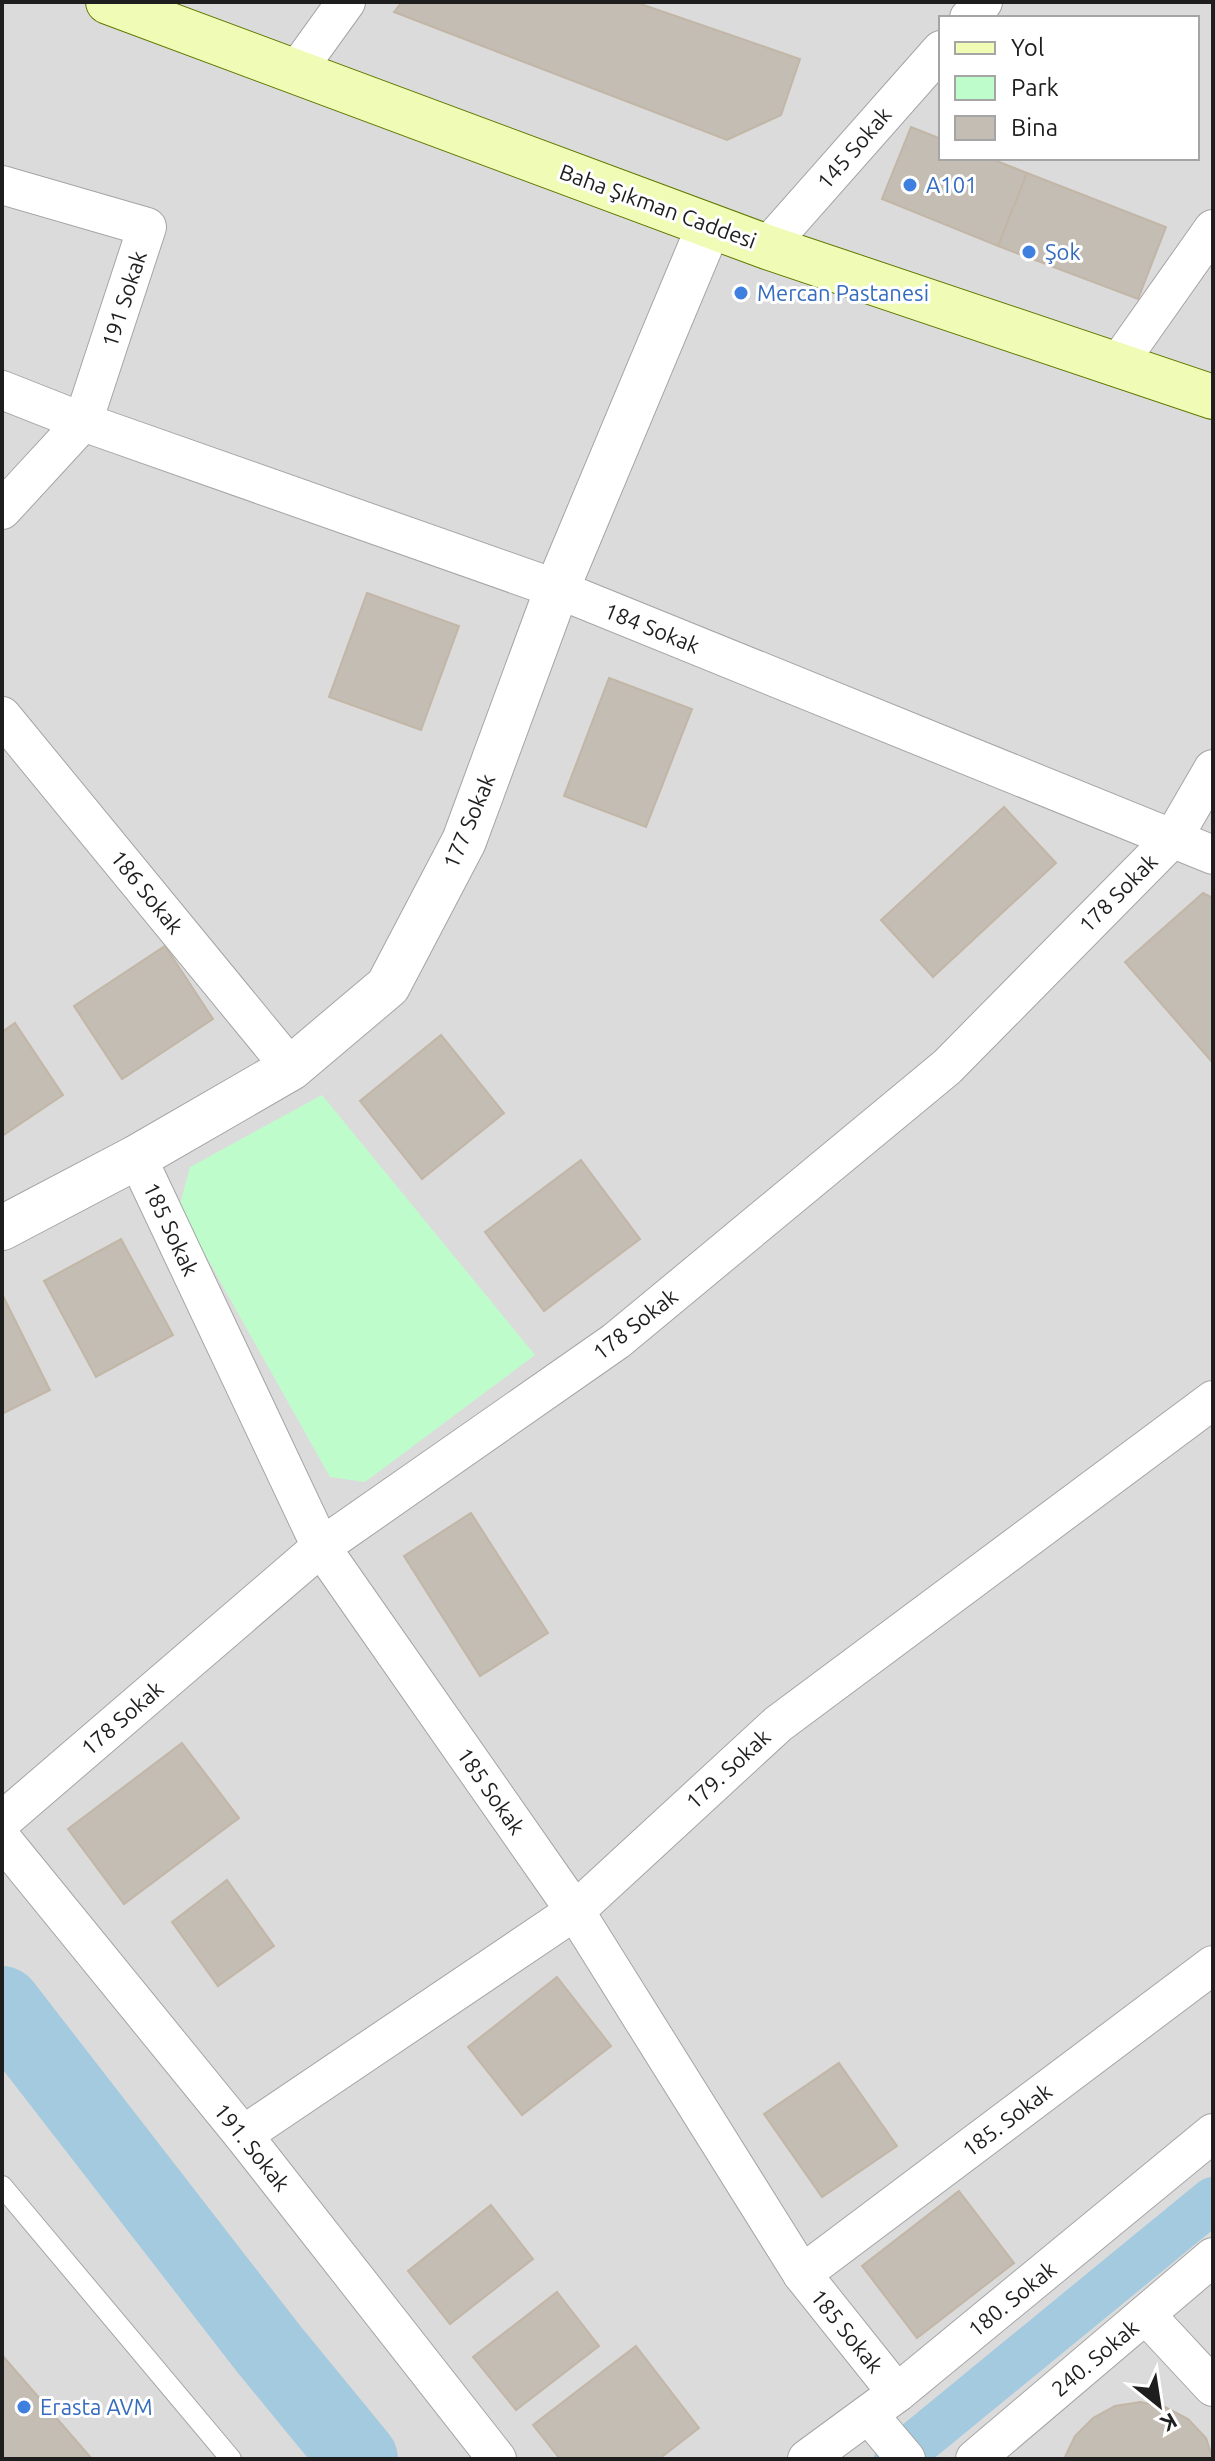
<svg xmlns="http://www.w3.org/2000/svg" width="1215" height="2461" font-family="Ubuntu,sans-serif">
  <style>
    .residential { fill: #dcdbdb; fill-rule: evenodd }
    .park { fill: #bffccc }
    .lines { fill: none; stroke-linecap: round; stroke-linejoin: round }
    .canal { stroke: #a3cadf; stroke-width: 46 }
    .river { stroke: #a3cadf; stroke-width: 78 }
    .building { fill: #c4bdb3; stroke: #c2b6a6; stroke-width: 2 }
    .service-casing { stroke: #a5a5a5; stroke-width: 22 }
    .minor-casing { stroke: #a5a5a5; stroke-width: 40 }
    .tertiary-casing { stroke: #a5a5a5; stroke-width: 46 }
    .secondary-casing { stroke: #5e7a00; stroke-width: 46 }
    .service { stroke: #fff; stroke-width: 20 }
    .minor { stroke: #fff; stroke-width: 38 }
    .tertiary { stroke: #fff; stroke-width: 44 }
    .secondary { stroke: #f0fcb6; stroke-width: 44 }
    .shop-dot { fill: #3f7fe0; stroke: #fff; stroke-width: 3 }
    .labels { text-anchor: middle; stroke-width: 6; stroke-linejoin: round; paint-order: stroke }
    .street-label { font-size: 22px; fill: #1e1e1e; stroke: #fff }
    .shop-label { font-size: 22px; fill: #366cbe; stroke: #fff; text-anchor: start }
  </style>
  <rect width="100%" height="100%" fill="#f0ede4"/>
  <path class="residential" d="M2,2H1213V2459H2ZM941,18H1197V158H941Z"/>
  <path class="park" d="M322,1095L535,1355L365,1482L330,1477L179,1208L190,1167Z"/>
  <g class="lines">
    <path class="canal" d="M897,2459L1213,2200"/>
    <path class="river" d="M2,2005L268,2348L359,2459"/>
  </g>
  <g class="building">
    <path d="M402,2H635L800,59L781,115L727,140L394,12Z"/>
    <path d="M911,127L941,139V158H989L1027,173L998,246L882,199Z"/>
    <path d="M1027,173L1166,227L1138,299L998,246Z"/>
    <path d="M367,593L459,626L421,730L329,697Z"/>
    <path d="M609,678L692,709L646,827L564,796Z"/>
    <path d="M1004,807L1056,863L933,977L881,920Z"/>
    <path d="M1203,893L1213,898V1063L1125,962Z"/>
    <path d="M165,946L213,1019L122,1079L74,1006Z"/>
    <path d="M15,1023L63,1095L2,1136V1032Z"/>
    <path d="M441,1035L504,1113L422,1179L360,1101Z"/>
    <path d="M581,1160L640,1239L544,1311L485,1232Z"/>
    <path d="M121,1239L173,1335L96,1377L44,1281Z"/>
    <path d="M2,1294L50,1390L2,1414Z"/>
    <path d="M471,1513L548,1633L480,1676L404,1556Z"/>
    <path d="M182,1743L239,1818L124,1904L68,1829Z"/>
    <path d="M227,1880L274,1946L218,1986L172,1922Z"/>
    <path d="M557,1977L611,2046L522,2115L468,2047Z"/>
    <path d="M839,2063L897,2146L822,2197L764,2114Z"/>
    <path d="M959,2191L1014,2263L917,2338L862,2266Z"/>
    <path d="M491,2205L533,2259L450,2324L408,2271Z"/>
    <path d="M557,2292L599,2346L516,2410L473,2357Z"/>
    <path d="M636,2346L699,2428L659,2459H560L533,2425Z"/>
    <path d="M2,2355L92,2459H2Z"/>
    <path d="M1140,2402L1165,2407L1188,2419L1206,2438L1213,2459H1064L1075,2436L1093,2418L1115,2406Z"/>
  </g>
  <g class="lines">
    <g class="service-casing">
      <path id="service" d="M2,2186L231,2459"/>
    </g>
    <g class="minor-casing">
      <g id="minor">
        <path d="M969,18L983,2"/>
        <path d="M297,70L346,2"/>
        <path d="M2,185L147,227L83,422L2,510"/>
        <path d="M767,247L941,50"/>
        <path d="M1117,365L1213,229"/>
        <path d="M2,390L83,422L557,589L1213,855"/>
        <path d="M2,716L291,1068"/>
        <path d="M137,1157L321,1547L575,1911L802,2274L897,2393"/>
        <path d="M2,1821L321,1547L616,1341L947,1067L1173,838L1213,769"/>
        <path d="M2,1839L243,2135L497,2459"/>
        <path d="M243,2135L575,1911L778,1724L1213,1400"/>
        <path d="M802,2274L1213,1965"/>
        <path d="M1146,2315L1213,2387"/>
        <path d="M869,2415L906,2459"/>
        <path d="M807,2459L897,2393L1213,2133"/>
        <path d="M975,2459L1213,2257"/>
      </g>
    </g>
    <g class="tertiary-casing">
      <path id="tertiary" d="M2,1228L137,1157L291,1068L388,986L464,841L557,589L709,226"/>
    </g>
    <g class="secondary-casing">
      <path id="secondary" d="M108,2L767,247L1213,397"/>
    </g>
    <use href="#service" class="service"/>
    <use href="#minor" class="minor"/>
    <use href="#tertiary" class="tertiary"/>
    <use href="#secondary" class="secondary"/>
  </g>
  <g class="shop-dot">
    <circle cx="910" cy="185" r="8"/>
    <circle cx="1029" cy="252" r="8"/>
    <circle cx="741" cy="293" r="8"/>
    <circle cx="24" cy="2407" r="8"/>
  </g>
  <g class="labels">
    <g class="street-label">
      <text transform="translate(854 148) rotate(-49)" y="8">145 Sokak</text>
      <text transform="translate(658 206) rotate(20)" y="8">Baha Şıkman Caddesi</text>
      <text transform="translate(124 299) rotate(-72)" y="8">191 Sokak</text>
      <text transform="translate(652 628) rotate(22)" y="8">184 Sokak</text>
      <text transform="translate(469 821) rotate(-67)" y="8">177 Sokak</text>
      <text transform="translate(147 892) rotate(51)" y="8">186 Sokak</text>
      <text transform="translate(1118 893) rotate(-45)" y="8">178 Sokak</text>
      <text transform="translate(171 1229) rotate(65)" y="8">185 Sokak</text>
      <text transform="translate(635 1324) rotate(-38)" y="8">178 Sokak</text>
      <text transform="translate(122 1718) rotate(-41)" y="8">178 Sokak</text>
      <text transform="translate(728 1769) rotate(-43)" y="8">179. Sokak</text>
      <text transform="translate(491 1791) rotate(55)" y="8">185 Sokak</text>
      <text transform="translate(1007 2120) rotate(-37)" y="8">185. Sokak</text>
      <text transform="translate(252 2147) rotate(51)" y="8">191. Sokak</text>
      <text transform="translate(1012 2299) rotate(-39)" y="8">180. Sokak</text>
      <text transform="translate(847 2331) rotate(51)" y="8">185 Sokak</text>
      <text transform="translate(1095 2358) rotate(-40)" y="8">240. Sokak</text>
    </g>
    <g class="shop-label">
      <text x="926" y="193">A101</text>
      <text x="1045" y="260">Şok</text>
      <text x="757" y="301">Mercan Pastanesi</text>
      <text x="40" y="2415">Erasta AVM</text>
    </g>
  </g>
  <rect width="1215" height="2461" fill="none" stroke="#1e1e1e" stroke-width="8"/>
  <rect x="939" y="16" width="260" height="144" fill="#ffffff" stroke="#a5a5a5" stroke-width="2"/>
  <rect x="955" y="42" width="40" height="12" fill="#f0fcb6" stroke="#a5a5a5" stroke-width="2"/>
  <text x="1011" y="56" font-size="24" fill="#1e1e1e">Yol</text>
  <rect x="955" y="76" width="40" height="24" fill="#bffccc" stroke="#a5a5a5" stroke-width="2"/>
  <text x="1011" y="96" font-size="24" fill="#1e1e1e">Park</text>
  <rect x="955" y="116" width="40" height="24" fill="#c4bdb3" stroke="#a5a5a5" stroke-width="2"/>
  <text x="1011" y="136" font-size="24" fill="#1e1e1e">Bina</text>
  <g transform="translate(1159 2405) rotate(150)" stroke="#ffffff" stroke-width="6" paint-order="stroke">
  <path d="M0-6L14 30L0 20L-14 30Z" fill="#1e1e1e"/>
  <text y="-12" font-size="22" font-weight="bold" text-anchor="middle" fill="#1e1e1e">K</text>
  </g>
</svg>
